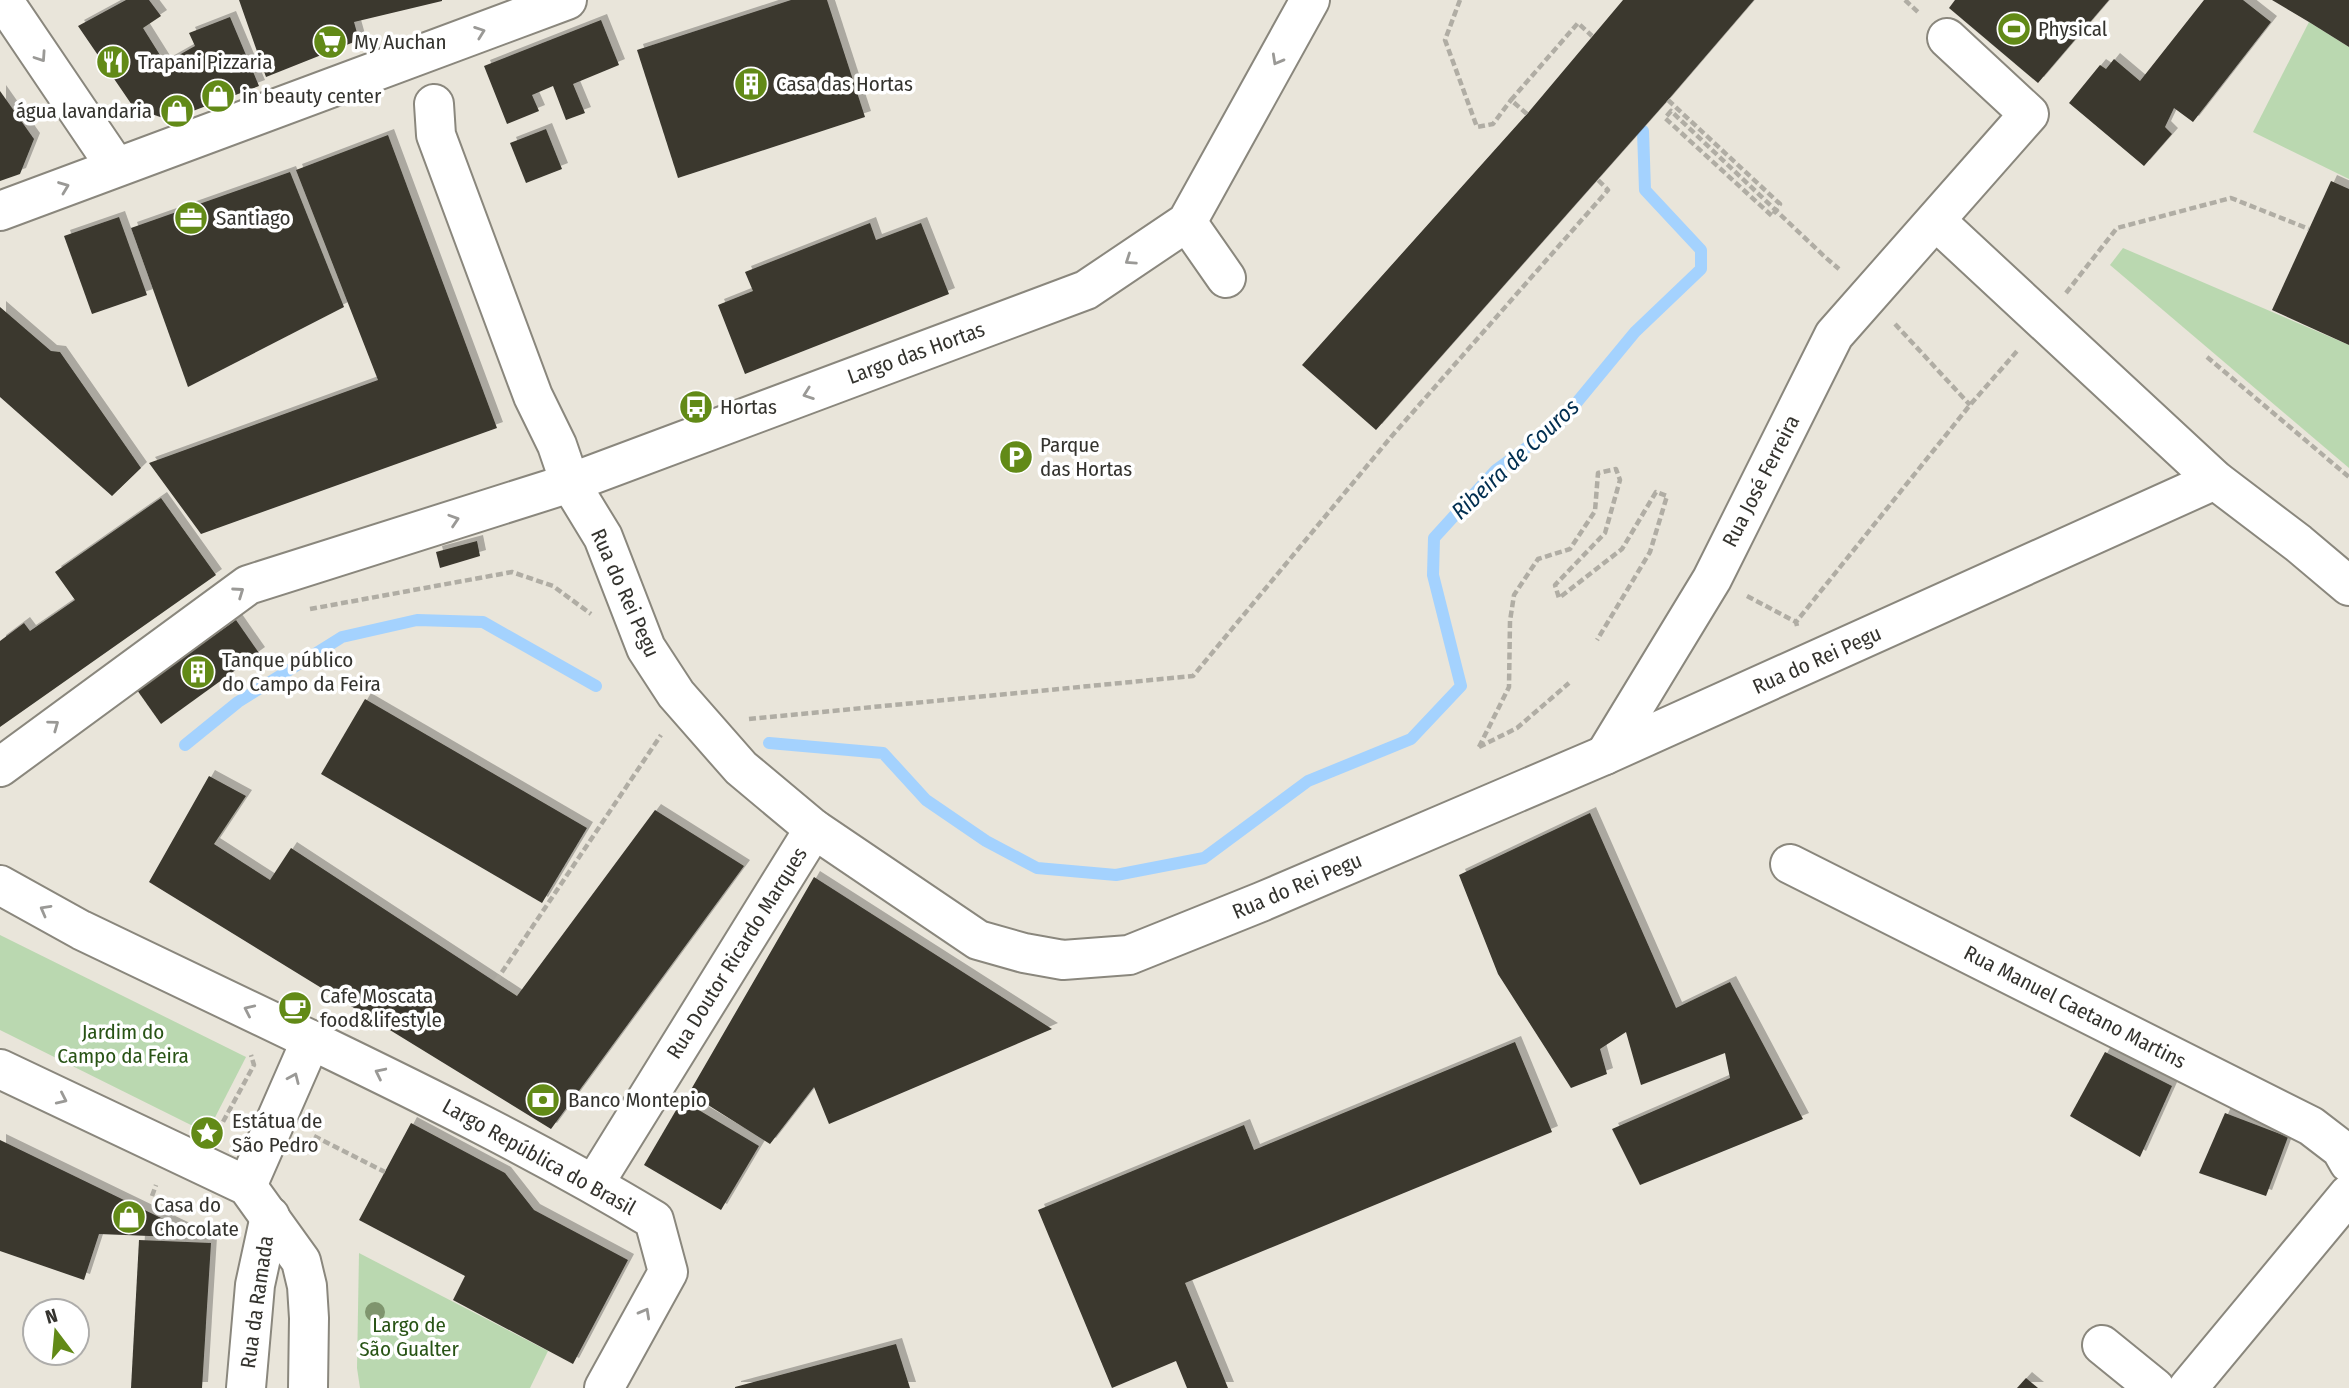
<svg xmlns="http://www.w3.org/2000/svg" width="2349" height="1388" font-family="'Fira Sans Condensed',sans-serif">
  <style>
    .green { fill: #bad8b0 }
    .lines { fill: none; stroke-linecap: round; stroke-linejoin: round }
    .stream { stroke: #a4d2fe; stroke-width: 12 }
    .building { fill: #3a372e; filter: url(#shadow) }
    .minor-casing { stroke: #8a877d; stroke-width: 42 }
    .tertiary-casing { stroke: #8a877d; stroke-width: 42 }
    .path { stroke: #b0ada4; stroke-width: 4.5; stroke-dasharray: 7 3.5; stroke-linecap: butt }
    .minor { stroke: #fff; stroke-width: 38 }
    .tertiary { stroke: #fff; stroke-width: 38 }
    .tree { fill: #7f956e }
    .oneway { stroke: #9a9996 }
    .labels { text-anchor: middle; stroke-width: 7; stroke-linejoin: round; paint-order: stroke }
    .poi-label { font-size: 21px; fill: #34332e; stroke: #fff; text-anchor: start }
    .street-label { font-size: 21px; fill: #34332e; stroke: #fff }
    .park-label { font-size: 21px; fill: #285315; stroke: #fff }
    .water-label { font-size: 23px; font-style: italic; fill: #002e50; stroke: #fff }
  </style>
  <defs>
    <filter id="shadow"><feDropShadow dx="6" dy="-6" stdDeviation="0" flood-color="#0004"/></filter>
  </defs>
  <rect width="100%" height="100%" fill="#e9e5da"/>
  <g class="green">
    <path d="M2309,22L2349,47V179L2253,132Z"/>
    <path d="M2123,248L2349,345V468L2110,265Z"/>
    <path d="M0,935L246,1057L207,1133L0,1030Z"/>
    <path d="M359,1253L548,1351L530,1388H360L357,1368Z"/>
  </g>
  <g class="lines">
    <g class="stream">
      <path d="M769,743L883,753L926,800L986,841L1037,868L1116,875L1204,858L1308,781L1411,739L1461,686L1433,575L1434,538L1496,470L1559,424L1635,332L1701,269V250L1645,190L1643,131"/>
      <path d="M185,745L238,702L342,637L417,620L483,622L596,686"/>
    </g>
  </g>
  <g class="building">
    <path d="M126,0H149L161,16L143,28L165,63L195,46L189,33L230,17L259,86L169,120L134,108L78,26Z"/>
    <path d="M239,0H442V1L354,22L359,40L266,77Z"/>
    <path d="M791,0H827L865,117L678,178L637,50Z"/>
    <path d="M1623,0H1754L1668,100L1376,430L1302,365L1527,114Z"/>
    <path d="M1955,0H2109L2038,83L1949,8Z"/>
    <path d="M2204,0H2243L2271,22L2193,122L2174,108L2165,127L2172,134L2144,166L2069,103L2100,65L2106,69L2114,59L2140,81Z"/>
    <path d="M2272,0H2349V47L2309,22Z"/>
    <path d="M601,20L619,65L573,84L585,113L566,120L553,86L532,95L539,111L507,124L484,66Z"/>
    <path d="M0,91L34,139L20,174L0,181Z"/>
    <path d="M546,129L562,169L526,183L510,143Z"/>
    <path d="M388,135L497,428L201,534L149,463L378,380L296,170Z"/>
    <path d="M290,172L344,307L188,387L131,228Z"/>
    <path d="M2331,181L2349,189V345L2272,310Z"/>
    <path d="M119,217L147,295L92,314L64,236Z"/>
    <path d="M870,223L876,240L921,223L949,294L745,374L718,305L753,291L745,272Z"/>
    <path d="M0,307L51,351L60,352L141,468L112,496L0,397Z"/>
    <path d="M161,498L216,575L0,727V641L24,623L30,631L75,600L55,572Z"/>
    <path d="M477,541L480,556L440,568L436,552Z"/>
    <path d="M236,620L259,653L161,724L137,690Z"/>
    <path d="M365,699L587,828L542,903L321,774Z"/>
    <path d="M209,776L246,796L214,844L270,880L291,848L517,996L655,810L744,866L551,1129L149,882Z"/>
    <path d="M1590,813L1676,1008L1730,982L1803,1119L1640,1185L1612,1129L1730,1078L1725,1053L1641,1085L1626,1032L1600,1049L1607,1074L1571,1088L1498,974L1459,875Z"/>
    <path d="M814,877L1052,1029L829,1124L814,1087L770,1144L689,1093Z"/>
    <path d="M1515,1042L1552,1132L1185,1283L1228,1388H1187L1176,1361L1112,1388L1038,1210L1244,1125L1254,1150Z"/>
    <path d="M2105,1052L2172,1086L2140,1157L2070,1116Z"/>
    <path d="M682,1100L759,1146L721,1210L644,1165Z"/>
    <path d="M2225,1113L2288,1137L2266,1196L2199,1173Z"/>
    <path d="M411,1123L505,1173L534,1210L628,1260L573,1364L453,1300L465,1276L359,1220Z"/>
    <path d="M0,1140L188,1231L175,1237L99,1234L84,1280L0,1251Z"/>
    <path d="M139,1240L211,1243L202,1388H131Z"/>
    <path d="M896,1344L910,1388H735V1387Z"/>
    <path d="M2026,1378L2038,1388H2017Z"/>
  </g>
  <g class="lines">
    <g class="minor-casing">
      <g id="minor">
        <path d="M3,0L116,167"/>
        <path d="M434,104L436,135L533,396L557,445L570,483L603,537L646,648L676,694L741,768L814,829L978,940L1024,953L1063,960L1129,955L1261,902L1605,755L2215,480"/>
        <path d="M0,211L567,0"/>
        <path d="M1936,221L2215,480L2298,543L2349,586"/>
        <path d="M1187,222L1226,278"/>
        <path d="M1605,755L1712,579L1834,335L2029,114L1947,38"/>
        <path d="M0,767L248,585L570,483L1086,290L1187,222L1310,0"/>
        <path d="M1790,864L2311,1126L2341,1149L2349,1163"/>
        <path d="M311,1040C427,1096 543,1153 654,1220L668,1272L604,1388"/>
        <path d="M594,1184L814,829"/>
        <path d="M2102,1345L2155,1388"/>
        <path d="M246,1388L255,1285L270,1216"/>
        <path d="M2188,1388L2349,1194"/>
      </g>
    </g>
    <g class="tertiary-casing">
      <g id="tertiary">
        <path d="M0,885L81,930L311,1040L247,1186"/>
        <path d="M0,1069L247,1186L301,1261L307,1286L309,1318L308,1388"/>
      </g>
    </g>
    <g class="path">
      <path d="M1460,0L1445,40L1477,127L1493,124L1511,100"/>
      <path d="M1905,0L1920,14"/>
      <path d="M1668,100L1780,204L1772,216L1665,118L1671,111L1825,257L1839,269"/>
      <path d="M1527,114L1511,100L1578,23L1592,36"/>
      <path d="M2066,293L2117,228L2231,198L2309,229"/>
      <path d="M1895,324L1970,405"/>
      <path d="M2207,357L2349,477"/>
      <path d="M1747,596L1796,622"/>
      <path d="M310,609L512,572L553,586L591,614"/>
      <path d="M1797,626L1796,622L1970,405L2018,350"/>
      <path d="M749,719L1193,676L1391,437L1608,190L1597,179"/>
      <path d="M1479,747L1509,687L1510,621L1514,595L1538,559L1570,549L1595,511L1598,473L1616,469L1620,480L1605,533L1555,585L1559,598L1622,549L1656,492L1667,496L1650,552L1597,640"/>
      <path d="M1479,747L1517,728L1569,683"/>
      <path d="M496,981L661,735"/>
      <path d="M218,1131L254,1065L251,1055"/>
      <path d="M314,1136L385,1172"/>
      <path d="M152,1196L156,1185"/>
    </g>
    <use href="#minor" class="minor"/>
    <use href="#tertiary" class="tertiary"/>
  </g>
  <circle class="tree" cx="375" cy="1312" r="10"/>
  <defs><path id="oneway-chevron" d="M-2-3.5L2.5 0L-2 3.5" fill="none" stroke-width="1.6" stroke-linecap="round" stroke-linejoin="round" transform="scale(1.75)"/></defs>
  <g class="oneway">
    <use href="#oneway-chevron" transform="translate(480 32) rotate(-20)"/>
    <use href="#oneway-chevron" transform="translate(41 57) rotate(56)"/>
    <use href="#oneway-chevron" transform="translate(1277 60) rotate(119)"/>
    <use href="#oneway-chevron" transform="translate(64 187) rotate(-21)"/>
    <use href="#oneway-chevron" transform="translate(1130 260) rotate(146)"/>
    <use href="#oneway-chevron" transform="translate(808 394) rotate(160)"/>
    <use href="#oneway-chevron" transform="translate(454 520) rotate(-18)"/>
    <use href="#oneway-chevron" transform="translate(239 592) rotate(-35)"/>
    <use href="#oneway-chevron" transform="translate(54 725) rotate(-36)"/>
    <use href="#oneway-chevron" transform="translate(45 910) rotate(-151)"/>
    <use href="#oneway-chevron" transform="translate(249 1010) rotate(-155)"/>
    <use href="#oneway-chevron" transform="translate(380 1073) rotate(-154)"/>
    <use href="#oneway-chevron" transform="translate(294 1078) rotate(-66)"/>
    <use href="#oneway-chevron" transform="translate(62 1099) rotate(25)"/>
    <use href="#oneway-chevron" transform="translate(645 1313) rotate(-61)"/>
  </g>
  <defs>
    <g id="stadium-disc" transform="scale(1.75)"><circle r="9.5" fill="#628a17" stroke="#fff"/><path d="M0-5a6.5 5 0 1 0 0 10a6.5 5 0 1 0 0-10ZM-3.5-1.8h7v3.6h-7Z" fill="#fff"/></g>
    <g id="supermarket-disc" transform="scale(1.75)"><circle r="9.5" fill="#628a17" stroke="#fff"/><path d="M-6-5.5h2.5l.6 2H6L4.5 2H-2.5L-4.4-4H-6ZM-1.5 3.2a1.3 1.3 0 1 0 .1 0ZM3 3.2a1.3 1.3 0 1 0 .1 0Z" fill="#fff"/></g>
    <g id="restaurant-disc" transform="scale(1.75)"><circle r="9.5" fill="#628a17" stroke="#fff"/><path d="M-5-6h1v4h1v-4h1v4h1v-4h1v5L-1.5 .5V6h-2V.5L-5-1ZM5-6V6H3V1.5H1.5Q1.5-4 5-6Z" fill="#fff"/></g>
    <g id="building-disc" transform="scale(1.75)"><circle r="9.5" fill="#628a17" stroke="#fff"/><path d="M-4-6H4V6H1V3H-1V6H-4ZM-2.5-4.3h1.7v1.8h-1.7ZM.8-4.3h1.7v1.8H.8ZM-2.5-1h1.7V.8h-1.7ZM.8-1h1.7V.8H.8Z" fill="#fff"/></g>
    <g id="shop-disc" transform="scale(1.75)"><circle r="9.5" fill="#628a17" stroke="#fff"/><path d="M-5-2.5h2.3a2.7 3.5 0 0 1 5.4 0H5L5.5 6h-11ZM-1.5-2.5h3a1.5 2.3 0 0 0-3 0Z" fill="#fff"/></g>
    <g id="office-disc" transform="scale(1.75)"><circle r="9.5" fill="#628a17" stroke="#fff"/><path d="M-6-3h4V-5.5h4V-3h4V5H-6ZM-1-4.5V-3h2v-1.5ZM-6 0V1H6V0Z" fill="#fff"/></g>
    <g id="bus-disc" transform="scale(1.75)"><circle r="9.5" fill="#628a17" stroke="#fff"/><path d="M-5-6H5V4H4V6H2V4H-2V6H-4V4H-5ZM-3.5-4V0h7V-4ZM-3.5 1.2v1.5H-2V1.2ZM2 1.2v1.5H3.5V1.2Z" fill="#fff"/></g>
    <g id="parking-disc" transform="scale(1.75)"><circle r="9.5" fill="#628a17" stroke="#fff"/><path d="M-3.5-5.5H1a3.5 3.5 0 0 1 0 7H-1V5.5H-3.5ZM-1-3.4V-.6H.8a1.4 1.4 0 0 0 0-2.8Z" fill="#fff"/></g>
    <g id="cafe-disc" transform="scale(1.75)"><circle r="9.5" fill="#628a17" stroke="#fff"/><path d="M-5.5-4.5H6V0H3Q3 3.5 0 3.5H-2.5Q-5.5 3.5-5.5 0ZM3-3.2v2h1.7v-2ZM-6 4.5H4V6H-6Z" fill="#fff"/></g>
    <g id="bank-disc" transform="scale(1.75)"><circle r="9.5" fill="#628a17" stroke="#fff"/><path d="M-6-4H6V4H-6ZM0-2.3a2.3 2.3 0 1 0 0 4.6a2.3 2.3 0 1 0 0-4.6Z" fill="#fff"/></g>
    <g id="sight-disc" transform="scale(1.75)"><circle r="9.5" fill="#628a17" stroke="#fff"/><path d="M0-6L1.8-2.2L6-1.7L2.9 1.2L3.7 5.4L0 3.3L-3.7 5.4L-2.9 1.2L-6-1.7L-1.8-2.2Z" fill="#fff"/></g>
  </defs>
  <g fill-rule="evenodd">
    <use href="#stadium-disc" x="2014" y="29"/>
    <use href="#supermarket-disc" x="330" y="42"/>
    <use href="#restaurant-disc" x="113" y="62"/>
    <use href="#building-disc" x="751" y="84"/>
    <use href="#shop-disc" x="218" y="96"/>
    <use href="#shop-disc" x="177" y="111"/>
    <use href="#office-disc" x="191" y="218"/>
    <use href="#bus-disc" x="696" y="407"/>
    <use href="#parking-disc" x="1016" y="457"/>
    <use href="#building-disc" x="198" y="672"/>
    <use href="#cafe-disc" x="295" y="1008"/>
    <use href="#bank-disc" x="543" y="1100"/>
    <use href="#sight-disc" x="207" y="1133"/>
    <use href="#shop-disc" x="129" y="1217"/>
  </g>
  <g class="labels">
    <g class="poi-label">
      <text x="2038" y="36">Physical</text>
      <text x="354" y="49">My Auchan</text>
      <text x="138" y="69">Trapani Pizzaria</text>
      <text x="776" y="91">Casa das Hortas</text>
      <text x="242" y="103">in beauty center</text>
      <text x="152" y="118" text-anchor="end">água lavandaria</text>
      <text x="216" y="225">Santiago</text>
      <text x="720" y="414">Hortas</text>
      <text x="1040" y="452">Parque<tspan x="1040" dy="24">das Hortas</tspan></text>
      <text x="222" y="667">Tanque público<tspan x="222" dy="24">do Campo da Feira</tspan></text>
      <text x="320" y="1003">Cafe Moscata<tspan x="320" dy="24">food&amp;lifestyle</tspan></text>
      <text x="568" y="1107">Banco Montepio</text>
      <text x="232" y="1128">Estátua de<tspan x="232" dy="24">São Pedro</tspan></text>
      <text x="154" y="1212">Casa do<tspan x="154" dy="24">Chocolate</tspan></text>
    </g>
    <g class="street-label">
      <text transform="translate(916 353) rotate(-20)" y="7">Largo das Hortas</text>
      <text transform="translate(1761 481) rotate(-63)" y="7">Rua José Ferreira</text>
      <text transform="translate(625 593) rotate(66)" y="7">Rua do Rei Pegu</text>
      <text transform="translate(1817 660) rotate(-24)" y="7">Rua do Rei Pegu</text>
      <text transform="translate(1297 886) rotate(-23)" y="7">Rua do Rei Pegu</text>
      <text transform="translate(737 953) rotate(-58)" y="7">Rua Doutor Ricardo Marques</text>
      <text transform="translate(2075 1007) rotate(27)" y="7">Rua Manuel Caetano Martins</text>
      <text transform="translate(539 1157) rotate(29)" y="7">Largo República do Brasil</text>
      <text transform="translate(257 1302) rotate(-82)" y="7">Rua da Ramada</text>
    </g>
    <g class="park-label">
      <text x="123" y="1039">Jardim do<tspan x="123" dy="24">Campo da Feira</tspan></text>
      <text x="409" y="1332">Largo de<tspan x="409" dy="24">São Gualter</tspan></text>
    </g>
    <g class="water-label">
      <text transform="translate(1515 459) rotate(-43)" y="8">Ribeira de Couros</text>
    </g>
  </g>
  <g transform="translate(56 1332) rotate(344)"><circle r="33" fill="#ffffff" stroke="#aeadab" stroke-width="2"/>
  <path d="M0-5L12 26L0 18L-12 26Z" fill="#628a17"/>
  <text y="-10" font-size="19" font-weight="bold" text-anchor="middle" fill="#34332e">N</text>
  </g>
</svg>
